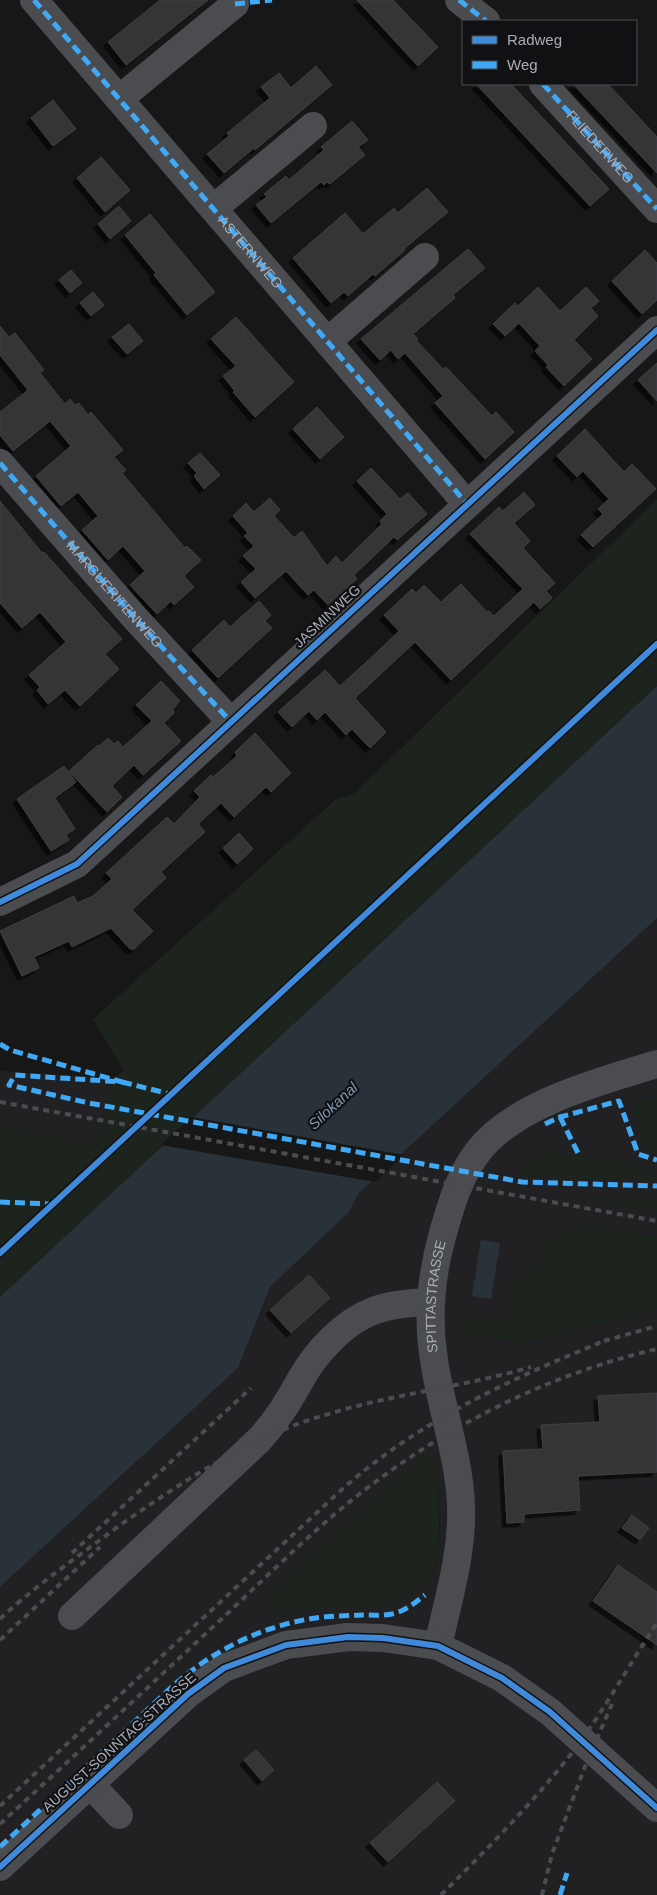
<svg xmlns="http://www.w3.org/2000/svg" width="657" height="1895" font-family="Arial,sans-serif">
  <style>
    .built { fill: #212123; fill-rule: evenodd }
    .green { fill: #1d241e }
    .water { fill: #2a3239 }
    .pier { fill: #171717 }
    .building { fill: #353536; stroke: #3f4043; filter: url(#shadow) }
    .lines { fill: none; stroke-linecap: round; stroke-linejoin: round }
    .minor { stroke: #4b4c50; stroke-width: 28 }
    .rail { stroke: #4b4c4f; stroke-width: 4; stroke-dasharray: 6 5; stroke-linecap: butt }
    .quiet { stroke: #3fa9f5; stroke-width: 5; stroke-dasharray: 10 5; stroke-linecap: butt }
    .cycleway-casing { stroke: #111113; stroke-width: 9 }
    .cycleway { stroke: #408adc; stroke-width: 6 }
    .labels { text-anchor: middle; stroke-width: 4.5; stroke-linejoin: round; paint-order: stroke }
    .street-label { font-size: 14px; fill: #a8adb8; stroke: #111113 }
    .water-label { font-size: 15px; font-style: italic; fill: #7f9bb3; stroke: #111113 }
  </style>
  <defs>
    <filter id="shadow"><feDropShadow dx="-4.5" dy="4.5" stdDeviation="0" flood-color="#0009"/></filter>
  </defs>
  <rect width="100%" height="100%" fill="#171717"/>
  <g class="built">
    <path d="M657,918V1895H0V1587L238,1368L270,1287L349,1212L358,1194ZM432,1447L438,1492L440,1528L435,1568L430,1586L421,1583L412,1594L399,1604L382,1607L340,1606L304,1609L282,1617Z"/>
    <path d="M0,1071L113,1078L98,1147L0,1125Z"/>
  </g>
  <g class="green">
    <path d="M657,499V686L0,1297V1125L97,1147L113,1078L124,1071L93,1019L336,799L355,793Z"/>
    <path d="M657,1096V1154L646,1150L633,1104Z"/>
    <path d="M546,1152L624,1160L657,1174V1180L551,1178L523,1176L518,1166Z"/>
    <path d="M569,1196L657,1197V1211Z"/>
    <path d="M596,1225L657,1238V1308L521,1343L465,1334L464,1316L508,1320L514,1280L541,1265L546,1239Z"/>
    <path d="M432,1447C439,1496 444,1538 430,1587L421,1583C415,1591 408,1600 398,1604C380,1611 358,1606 340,1606C319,1607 301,1610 282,1617L266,1598Z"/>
  </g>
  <g class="water">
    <path d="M657,686V918L358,1194L349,1212L270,1287L238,1368L0,1587V1297Z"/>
    <path d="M481,1240L500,1243L491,1299L472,1296Z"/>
  </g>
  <path class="pier" d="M191,1117L404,1155L375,1182L161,1145Z"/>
  <g class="building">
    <path d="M160,0H208L126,65L108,42Z"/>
    <path d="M357,0H393L438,47L418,66Z"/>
    <path d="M316,66L332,85L255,150L254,148L224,173L207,154L229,136L227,133L270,98L261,87L279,73L291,88Z"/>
    <path d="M476,84H511L609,189L590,206Z"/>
    <path d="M573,84H608L657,137V173Z"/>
    <path d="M53,100L76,129L53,146L31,118Z"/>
    <path d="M352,121L368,140L358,147L365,155L330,184L327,182L324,185L321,182L271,223L256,205L267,197L264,194L286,176L289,180L324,150L321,147Z"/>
    <path d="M101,157L130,190L105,212L77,178Z"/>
    <path d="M427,188L448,212L404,249V251L375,276L373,274L348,296L344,292L331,303L293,258L345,213L363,234L394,208L398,213Z"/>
    <path d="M119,206L131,221L110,239L98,224Z"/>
    <path d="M150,214L215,292L187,315L154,275L156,273L125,235Z"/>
    <path d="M468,249L485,268L453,295L455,298L413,334L418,339L416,340L443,369L446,367L492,416L496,412L514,432L485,459L435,403L443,396L405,353L398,359L391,350L380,360L361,339Z"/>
    <path d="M645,250L657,263V300L642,314L612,281Z"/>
    <path d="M71,270L82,283L70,293L59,280Z"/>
    <path d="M538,287L560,311L586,287L599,301L591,308L598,316L574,340L592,359L564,386L546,367L548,365L535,351L540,346L519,323L505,336L493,324L515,303L518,306Z"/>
    <path d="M93,292L104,305L91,316L80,303Z"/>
    <path d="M236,317L294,382L255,417L233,392L235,391L223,376L236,366L211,339Z"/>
    <path d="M129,324L143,341L127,354L112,337Z"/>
    <path d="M0,326L9,337L15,333L44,370L40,373L65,404L70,399L75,405L79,403L88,415L91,412L123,450L114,457L126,470L122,473L185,548L187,546L201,560L184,576L194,587L174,605L171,601L157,614L130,585L145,571L123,546L108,560L82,530L98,516L78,492L61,506L36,476L71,446L50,421L13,451L0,435V412L28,390L0,355Z"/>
    <path d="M657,363V401L638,380Z"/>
    <path d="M317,407L344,437L320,459L293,429Z"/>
    <path d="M585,429L624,472L632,464L656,489L593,547L581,535L603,514L598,509L609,499L583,471L577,477L557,456Z"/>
    <path d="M200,453L220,475L204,489L194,476L197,473L188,463Z"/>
    <path d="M371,468L400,499L408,493L427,514L397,540L394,537L354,575L357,579L328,605L314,590L308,595L286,571L255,598L241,582L256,569L243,556L254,546L244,536L248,533L233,516L246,503L254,512L270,498L280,510L274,516L294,538L302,531L327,566L336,556L342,563L382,524L380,521L387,514L357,481Z"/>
    <path d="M524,492L535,505L514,523L530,541L523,548L555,583L546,591L552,598L540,609L534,602L451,680L415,642L355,698L386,732L370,748L352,729L346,735L325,712L317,720L309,711L292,727L278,712L325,670L340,686L374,655L399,631L384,615L412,589L416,593L424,585L441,602L461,584L487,612L489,611L494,616L523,589L470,534L499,507L503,511Z"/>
    <path d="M0,501L42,553L44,552L122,639L105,654L119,669L80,706L65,690L48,704L37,690L40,687L29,675L66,642L40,612L22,628L0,603Z"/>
    <path d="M259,601L271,615L265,621L272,628L218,678L192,650L224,620L230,627Z"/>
    <path d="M161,681L180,701L173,709L174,713L164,723L181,741L143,775L134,765L112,786L122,797L107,812L69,771L98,745L99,746L108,738L114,744L118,741L123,747L152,721L136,705Z"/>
    <path d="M255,733L291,773L271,792L266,787L234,817L221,803L198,824L205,832L161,872L166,878L132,910L153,931L134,949H130L111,928L72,947L69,941L34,957L39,968L22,976L0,931L74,896L77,903L93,896L112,879L106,873L167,817L174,824L200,797L194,791L211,775L213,777L237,756L235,752Z"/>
    <path d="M64,766L76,782L55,798L75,829L66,835L69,840L51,851L17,799Z"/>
    <path d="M239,833L253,849L237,864L223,848Z"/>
    <path d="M309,1275L330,1298L291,1333L270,1310Z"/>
    <path d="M657,1393V1472L578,1476L580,1510L524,1514V1522L507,1523L503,1451L543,1449L541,1425L600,1422L598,1396Z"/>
    <path d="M632,1515L649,1528L640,1540L622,1528Z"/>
    <path d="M618,1565L657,1592V1645L593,1601Z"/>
    <path d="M256,1750L274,1770L262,1781L244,1760Z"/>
    <path d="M437,1782L455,1801L388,1862L370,1843Z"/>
  </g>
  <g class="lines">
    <g class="minor">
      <path id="s1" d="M34,0L467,504"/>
      <path d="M459,0L486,21"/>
      <path id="s2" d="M543,84L657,209"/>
      <path d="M119,99L235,4"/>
      <path d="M214,208L313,126"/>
      <path d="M328,341L425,257"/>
      <path d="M0,463L135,618L231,722"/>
      <path d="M0,902L77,864L657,330"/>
      <path d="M72,1616L260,1439C278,1419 288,1402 301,1379C316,1352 344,1322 373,1311C391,1304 411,1303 430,1302"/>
      <path id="s3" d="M438,1646C448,1600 463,1552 461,1505C459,1456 441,1408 434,1360C427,1317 431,1275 443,1233C451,1205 459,1177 477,1153C513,1104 601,1081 657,1064"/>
      <path d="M90,1784L119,1815"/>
      <path d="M0,1867L188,1694L224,1668L286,1645L348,1637L383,1638L438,1646L502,1678L550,1712L657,1808"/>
    </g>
    <g class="rail">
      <path d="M0,1102L657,1221"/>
      <path d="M604,1341L657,1326"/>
      <path d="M72,1553L251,1388"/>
      <path d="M17,1604C49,1576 83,1553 116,1528C182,1482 247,1438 325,1415C392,1394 463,1387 531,1367"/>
      <path d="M0,1619L22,1599"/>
      <path d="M0,1640L100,1547"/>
      <path d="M0,1806L338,1493C416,1422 512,1378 609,1339"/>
      <path d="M0,1824C72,1758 143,1692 215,1625C269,1575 322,1520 382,1477C464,1417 558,1372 657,1349"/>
      <path d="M441,1895C490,1846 539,1797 581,1741C608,1703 631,1662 657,1623"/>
      <path d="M542,1895L552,1854L586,1764L612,1704"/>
    </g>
    <g class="quiet">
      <path d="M34,0L467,504"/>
      <path d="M459,0L486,21"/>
      <path d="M235,4L272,0"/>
      <path d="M543,84L657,209"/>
      <path id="s4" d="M0,463L135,618L231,722"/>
      <path d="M0,1044L10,1050L122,1082L15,1075L9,1085L89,1103L522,1182L657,1186"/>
      <path d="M122,1082L170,1094"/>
      <path d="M560,1117L578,1153"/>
      <path d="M545,1124L560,1117L619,1101L638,1154L657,1160"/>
      <path d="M0,1202L52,1204"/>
      <path d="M0,1847L174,1685C213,1651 258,1628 309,1619C326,1616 345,1616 362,1615C373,1615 386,1616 396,1613C408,1609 416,1602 425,1595"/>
      <path d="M560,1895L567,1873"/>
    </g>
    <g class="cycleway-casing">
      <g id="cycleway">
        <path d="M0,902L77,864L657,330"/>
        <path d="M0,1253L657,644"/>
        <path d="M0,1867L188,1694L224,1668L286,1645L348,1637L383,1638L438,1646L502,1678L550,1712L657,1808"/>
      </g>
    </g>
    <use href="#cycleway" class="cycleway"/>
  </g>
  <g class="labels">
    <g class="street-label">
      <text dy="5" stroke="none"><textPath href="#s2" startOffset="85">FLIEDERWEG</textPath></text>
      <text dy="5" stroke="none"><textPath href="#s1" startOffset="332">ASTERNWEG</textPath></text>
      <text dy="5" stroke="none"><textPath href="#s4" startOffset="174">MARGUERITENWEG</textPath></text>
      <text transform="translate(327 616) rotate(-43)" y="5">JASMINWEG</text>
      <text dy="5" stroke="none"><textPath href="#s3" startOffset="355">SPITTASTRASSE</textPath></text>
      <text transform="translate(119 1742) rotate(-42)" y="5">AUGUST-SONNTAG-STRASSE</text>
    </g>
    <g class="water-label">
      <text transform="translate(333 1106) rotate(-43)" y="5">Silokanal</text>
    </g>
  </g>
  <rect x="462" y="20" width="175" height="65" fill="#111113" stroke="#4d4f55"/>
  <rect x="472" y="36" width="25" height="8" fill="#408adc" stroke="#4d4f55"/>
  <text x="507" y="45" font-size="15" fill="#a8adb8">Radweg</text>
  <rect x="472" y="61" width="25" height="8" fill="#3fa9f5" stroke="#4d4f55"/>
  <text x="507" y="70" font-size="15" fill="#a8adb8">Weg</text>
</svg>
